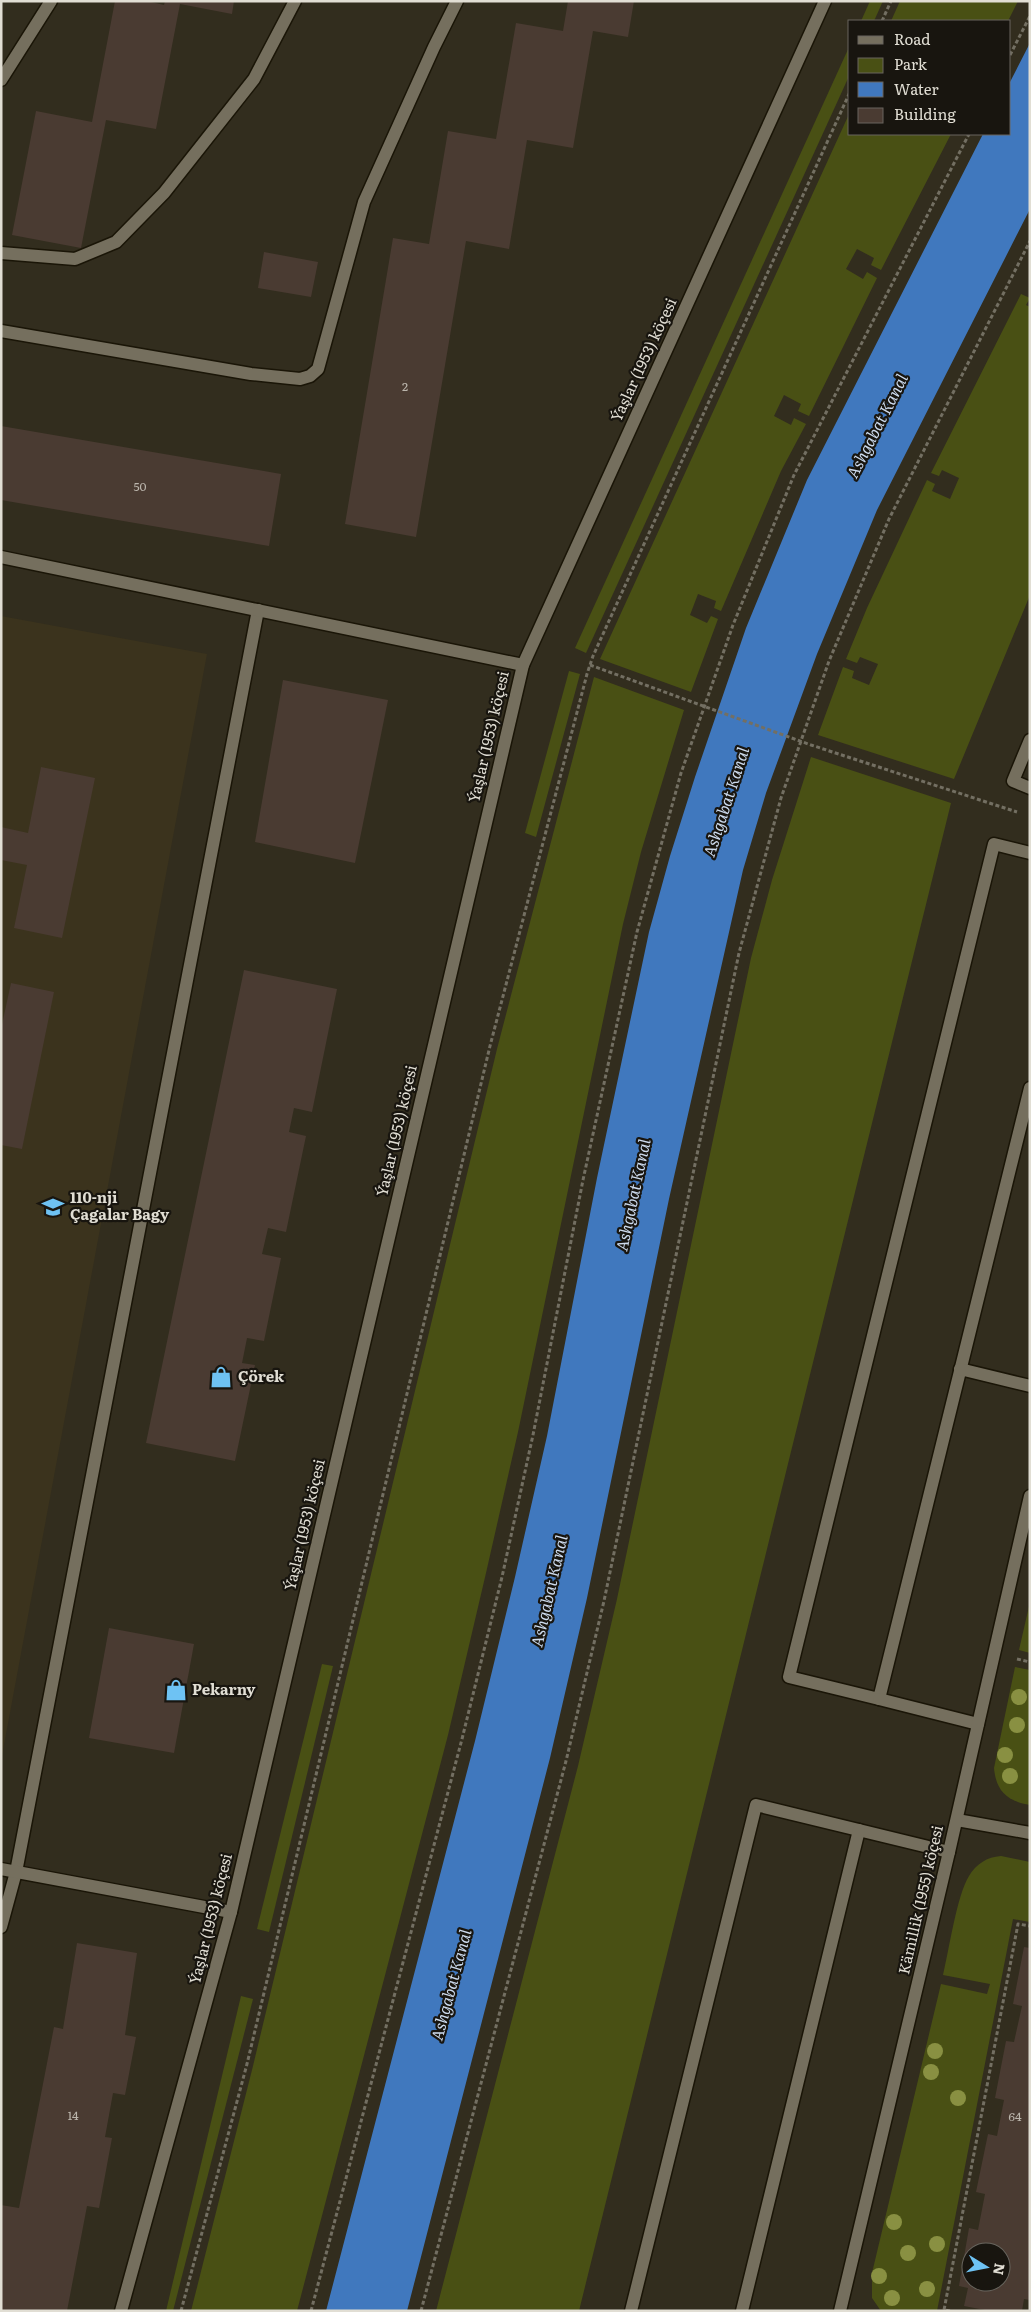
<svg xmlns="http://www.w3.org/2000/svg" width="1031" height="2312" font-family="Literata,serif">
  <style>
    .built { fill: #3b331d }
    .green { fill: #495014 }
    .water { fill: #4078be }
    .building { fill: #4a3b32; fill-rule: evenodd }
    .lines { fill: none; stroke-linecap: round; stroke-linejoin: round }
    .service-casing { stroke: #1a1507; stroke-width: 15 }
    .minor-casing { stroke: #1a1507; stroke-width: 15 }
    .path { stroke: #736f62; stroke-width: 3; stroke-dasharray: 4 2.5; stroke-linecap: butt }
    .service { stroke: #756f5e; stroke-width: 12 }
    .minor { stroke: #756f5e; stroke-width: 12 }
    .tree { fill: #899042 }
    .labels { text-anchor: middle; stroke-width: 4.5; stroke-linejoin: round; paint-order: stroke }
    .number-label { font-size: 12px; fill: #bbb5ac }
    .street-label { font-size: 15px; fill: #e1ded4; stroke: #18150f }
    .poi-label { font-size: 15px; font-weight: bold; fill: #e1ded4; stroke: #18150f; text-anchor: start }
    .water-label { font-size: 16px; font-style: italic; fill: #cddbee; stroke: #18150f }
  </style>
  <rect width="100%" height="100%" fill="#322d1e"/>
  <path class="built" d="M1,616L207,654L1,1761Z"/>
  <g class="green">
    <path d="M870,1H883L874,21H861Z"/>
    <path d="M900,1H1018L1008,21H891Z"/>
    <path d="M850,45V74L586,653L575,648Z"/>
    <path d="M850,112V134H951L881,270L871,265L874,258L857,249L846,269L863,279L867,272L877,278L809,416L798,411L801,404L784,395L774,416L791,425L794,418L806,424L781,471L721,611L714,608L716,601L698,594L690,615L707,623L711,616L718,619L691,692L600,659Z"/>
    <path d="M1021,294L1030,298L1026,305L1030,307V595L954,779L818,735L843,667L854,671L852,678L869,685L878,664L860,657L857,663L846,659L867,608L927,480L935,484L932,491L950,499L959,478L942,470L939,476L931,473Z"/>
    <path d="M569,671L580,674L536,837L525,833Z"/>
    <path d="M594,677L684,710L641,852L623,924L518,1432L486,1573L448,1735L297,2311H191L253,2066L497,1049Z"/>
    <path d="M811,757L951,803L579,2311H436L578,1766L617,1599L751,958L772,880Z"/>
    <path d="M1030,1602V1653L1019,1650Z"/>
    <path d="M322,1664L333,1666L269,1932L257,1929Z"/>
    <path d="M1015,1667L1030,1670V1805C1007,1801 996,1791 994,1768Z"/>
    <path d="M1001,1856L1030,1862V1922L1013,1919L937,2311H881L872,2298V2273L941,1984L987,1994L990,1984L943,1975C949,1950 957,1895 969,1876C976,1864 987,1857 1001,1856Z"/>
    <path d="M241,1996L253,1999L173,2311H166Z"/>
  </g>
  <path class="water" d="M1030,43V209L877,510L817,654L766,793L743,870L669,1199L587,1598L550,1758L407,2311H326L475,1741L515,1577L547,1436L597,1178L649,932L670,856L695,777L746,628L807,480L983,134H1010V82Z"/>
  <g class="building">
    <path d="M115,1H147L164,5L165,1H234L232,14L180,4L156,129L106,120L81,248L12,235L36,111L92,122Z"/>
    <path d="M568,1H634L628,37L593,31L573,148L527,140L509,249L466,241L416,537L345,524L393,238L429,244L448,131L496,139L516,23L563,31Z"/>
    <path d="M264,252L318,262L311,297L258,288Z"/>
    <path d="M1,426L281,474L269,546L1,500Z"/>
    <path d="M283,680L388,700L355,863L255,842Z"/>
    <path d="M41,767L95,778L62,938L14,928L27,865L1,860V827L28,833Z"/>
    <path d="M244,970L337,989L312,1112L294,1108L289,1132L306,1136L286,1232L268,1228L262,1254L281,1258L264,1341L247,1338L242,1363L255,1365L235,1461L146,1443Z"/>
    <path d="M11,983L54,992L22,1149L1,1145V1029Z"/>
    <path d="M109,1628L194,1644L174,1753L89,1738Z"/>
    <path d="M77,1943L137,1953L125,2035L136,2037L125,2095L113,2093L105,2137L112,2138L99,2208L87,2206L67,2311H1V2205L19,2208L54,2027L63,2029Z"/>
    <path d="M1024,1947L1030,1948V2300L1024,2299L1022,2311H990L964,2306L968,2288L959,2286L969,2228L978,2230L985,2194L976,2192L988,2134L997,2136L1004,2100L995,2098L1006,2041L1014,2042L1022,2006L1013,2004ZM971,2252H1001V2282H971Z"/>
  </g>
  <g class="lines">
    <g class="service-casing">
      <g id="service">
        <path d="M1,80L51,1"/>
        <path d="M1,253L75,259L116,242L164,193L254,79L295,1"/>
        <path d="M1,331L251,374L300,379L310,376L318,369L364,202L434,47L457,1"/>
        <path d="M1030,740L1013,781L1030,788"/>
        <path d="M1030,853L994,844L789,1677L879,1699L1030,1088"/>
        <path d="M960,1369L1030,1386"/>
        <path d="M879,1699L978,1724"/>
        <path d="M957,1820L1030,1833"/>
        <path d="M1,1927L16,1872L258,610"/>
        <path d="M631,2311L756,1805L949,1852"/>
        <path d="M742,2311L859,1830"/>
      </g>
    </g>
    <g class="minor-casing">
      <g id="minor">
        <path d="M1,557L523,665"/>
        <path d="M1,1869L231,1912"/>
        <path d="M121,2311L231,1912L523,665L825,1"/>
        <path d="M840,2311L949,1852L1030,1496"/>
      </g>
    </g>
    <g class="path">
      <path d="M882,21L891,1"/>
      <path d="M1010,55L1030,16"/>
      <path d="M590,665L811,745L1017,812"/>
      <path d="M1017,1659L1030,1662"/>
      <path d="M181,2311L247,2064L490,1046L587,674L593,656L850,92"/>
      <path d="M311,2311L462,1739L502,1577L533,1435L583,1180L637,932L681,773L733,625L794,475L969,134"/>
      <path d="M421,2311L566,1761L604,1601L739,953L781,798L829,661L889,519L1030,241"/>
      <path d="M950,2311L944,2310L1018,1924L1030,1926"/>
    </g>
    <use href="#service" class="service"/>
    <use href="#minor" class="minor"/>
  </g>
  <g class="tree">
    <circle cx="1019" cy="1697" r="8"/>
    <circle cx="1017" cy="1725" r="8"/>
    <circle cx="1005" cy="1755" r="8"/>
    <circle cx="1010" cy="1776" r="8"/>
    <circle cx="935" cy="2051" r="8"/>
    <circle cx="931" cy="2072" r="8"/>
    <circle cx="958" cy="2098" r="8"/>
    <circle cx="894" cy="2222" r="8"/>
    <circle cx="937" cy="2244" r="8"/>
    <circle cx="908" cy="2253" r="8"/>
    <circle cx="879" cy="2276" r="8"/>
    <circle cx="927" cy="2289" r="8"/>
    <circle cx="892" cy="2298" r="8"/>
  </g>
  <defs>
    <g id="school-bare" transform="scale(1.725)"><path d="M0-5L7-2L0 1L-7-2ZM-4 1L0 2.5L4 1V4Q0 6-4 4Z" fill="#6ec2f3" stroke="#18150f" stroke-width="2.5" paint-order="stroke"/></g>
    <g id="shop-bare" transform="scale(1.725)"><path d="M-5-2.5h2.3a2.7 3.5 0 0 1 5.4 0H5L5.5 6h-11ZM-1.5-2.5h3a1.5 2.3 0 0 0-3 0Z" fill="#6ec2f3" stroke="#18150f" stroke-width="2.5" paint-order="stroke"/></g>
  </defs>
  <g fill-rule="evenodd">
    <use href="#school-bare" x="53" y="1207"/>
    <use href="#shop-bare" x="221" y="1377"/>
    <use href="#shop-bare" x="176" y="1690"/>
  </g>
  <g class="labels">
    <g class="number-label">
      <text x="405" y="391">2</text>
      <text x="140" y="491">50</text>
      <text x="73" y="2120">14</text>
      <text x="1015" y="2121">64</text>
    </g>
    <g class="street-label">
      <text transform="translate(644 360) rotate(-65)" y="5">Ýaşlar (1953) köçesi</text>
      <text transform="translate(489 737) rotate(-77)" y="5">Ýaşlar (1953) köçesi</text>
      <text transform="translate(397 1131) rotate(-77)" y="5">Ýaşlar (1953) köçesi</text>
      <text transform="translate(305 1525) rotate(-77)" y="5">Ýaşlar (1953) köçesi</text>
      <text transform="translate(921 1900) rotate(-77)" y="5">Kämillik (1955) köçesi</text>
      <text transform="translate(211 1919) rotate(-76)" y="5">Ýaşlar (1953) köçesi</text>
    </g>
    <g class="poi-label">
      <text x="70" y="1203">110-nji<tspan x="70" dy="17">Çagalar Bagy</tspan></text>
      <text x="238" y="1382">Çörek</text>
      <text x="192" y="1695">Pekarny</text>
    </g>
    <g class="water-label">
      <text transform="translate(877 426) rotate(-63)" y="6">Ashgabat Kanal</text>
      <text transform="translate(726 802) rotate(-72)" y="6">Ashgabat Kanal</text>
      <text transform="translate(633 1195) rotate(-78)" y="6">Ashgabat Kanal</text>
      <text transform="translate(549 1591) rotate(-77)" y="6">Ashgabat Kanal</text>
      <text transform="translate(451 1985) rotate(-75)" y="6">Ashgabat Kanal</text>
    </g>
  </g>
  <rect width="1031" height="2312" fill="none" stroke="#e1ded4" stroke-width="5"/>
  <rect x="848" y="20" width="162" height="115" fill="#18150f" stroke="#68655e"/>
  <rect x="858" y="36" width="25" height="8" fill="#756f5e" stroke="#68655e"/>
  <text x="894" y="45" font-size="15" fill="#e1ded4">Road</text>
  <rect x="858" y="58" width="25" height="15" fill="#495014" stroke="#68655e"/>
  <text x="894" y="70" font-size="15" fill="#e1ded4">Park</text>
  <rect x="858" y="82" width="25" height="15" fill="#4078be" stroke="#68655e"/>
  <text x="894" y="95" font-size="15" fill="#e1ded4">Water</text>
  <rect x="858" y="108" width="25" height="15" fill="#4a3b32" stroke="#68655e"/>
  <text x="894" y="120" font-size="15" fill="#e1ded4">Building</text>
  <g transform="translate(986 2267) rotate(100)"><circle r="24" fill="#18150f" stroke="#68655e"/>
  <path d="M0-4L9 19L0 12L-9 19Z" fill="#6ec2f3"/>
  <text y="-8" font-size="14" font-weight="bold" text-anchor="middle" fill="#e1ded4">N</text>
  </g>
</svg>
